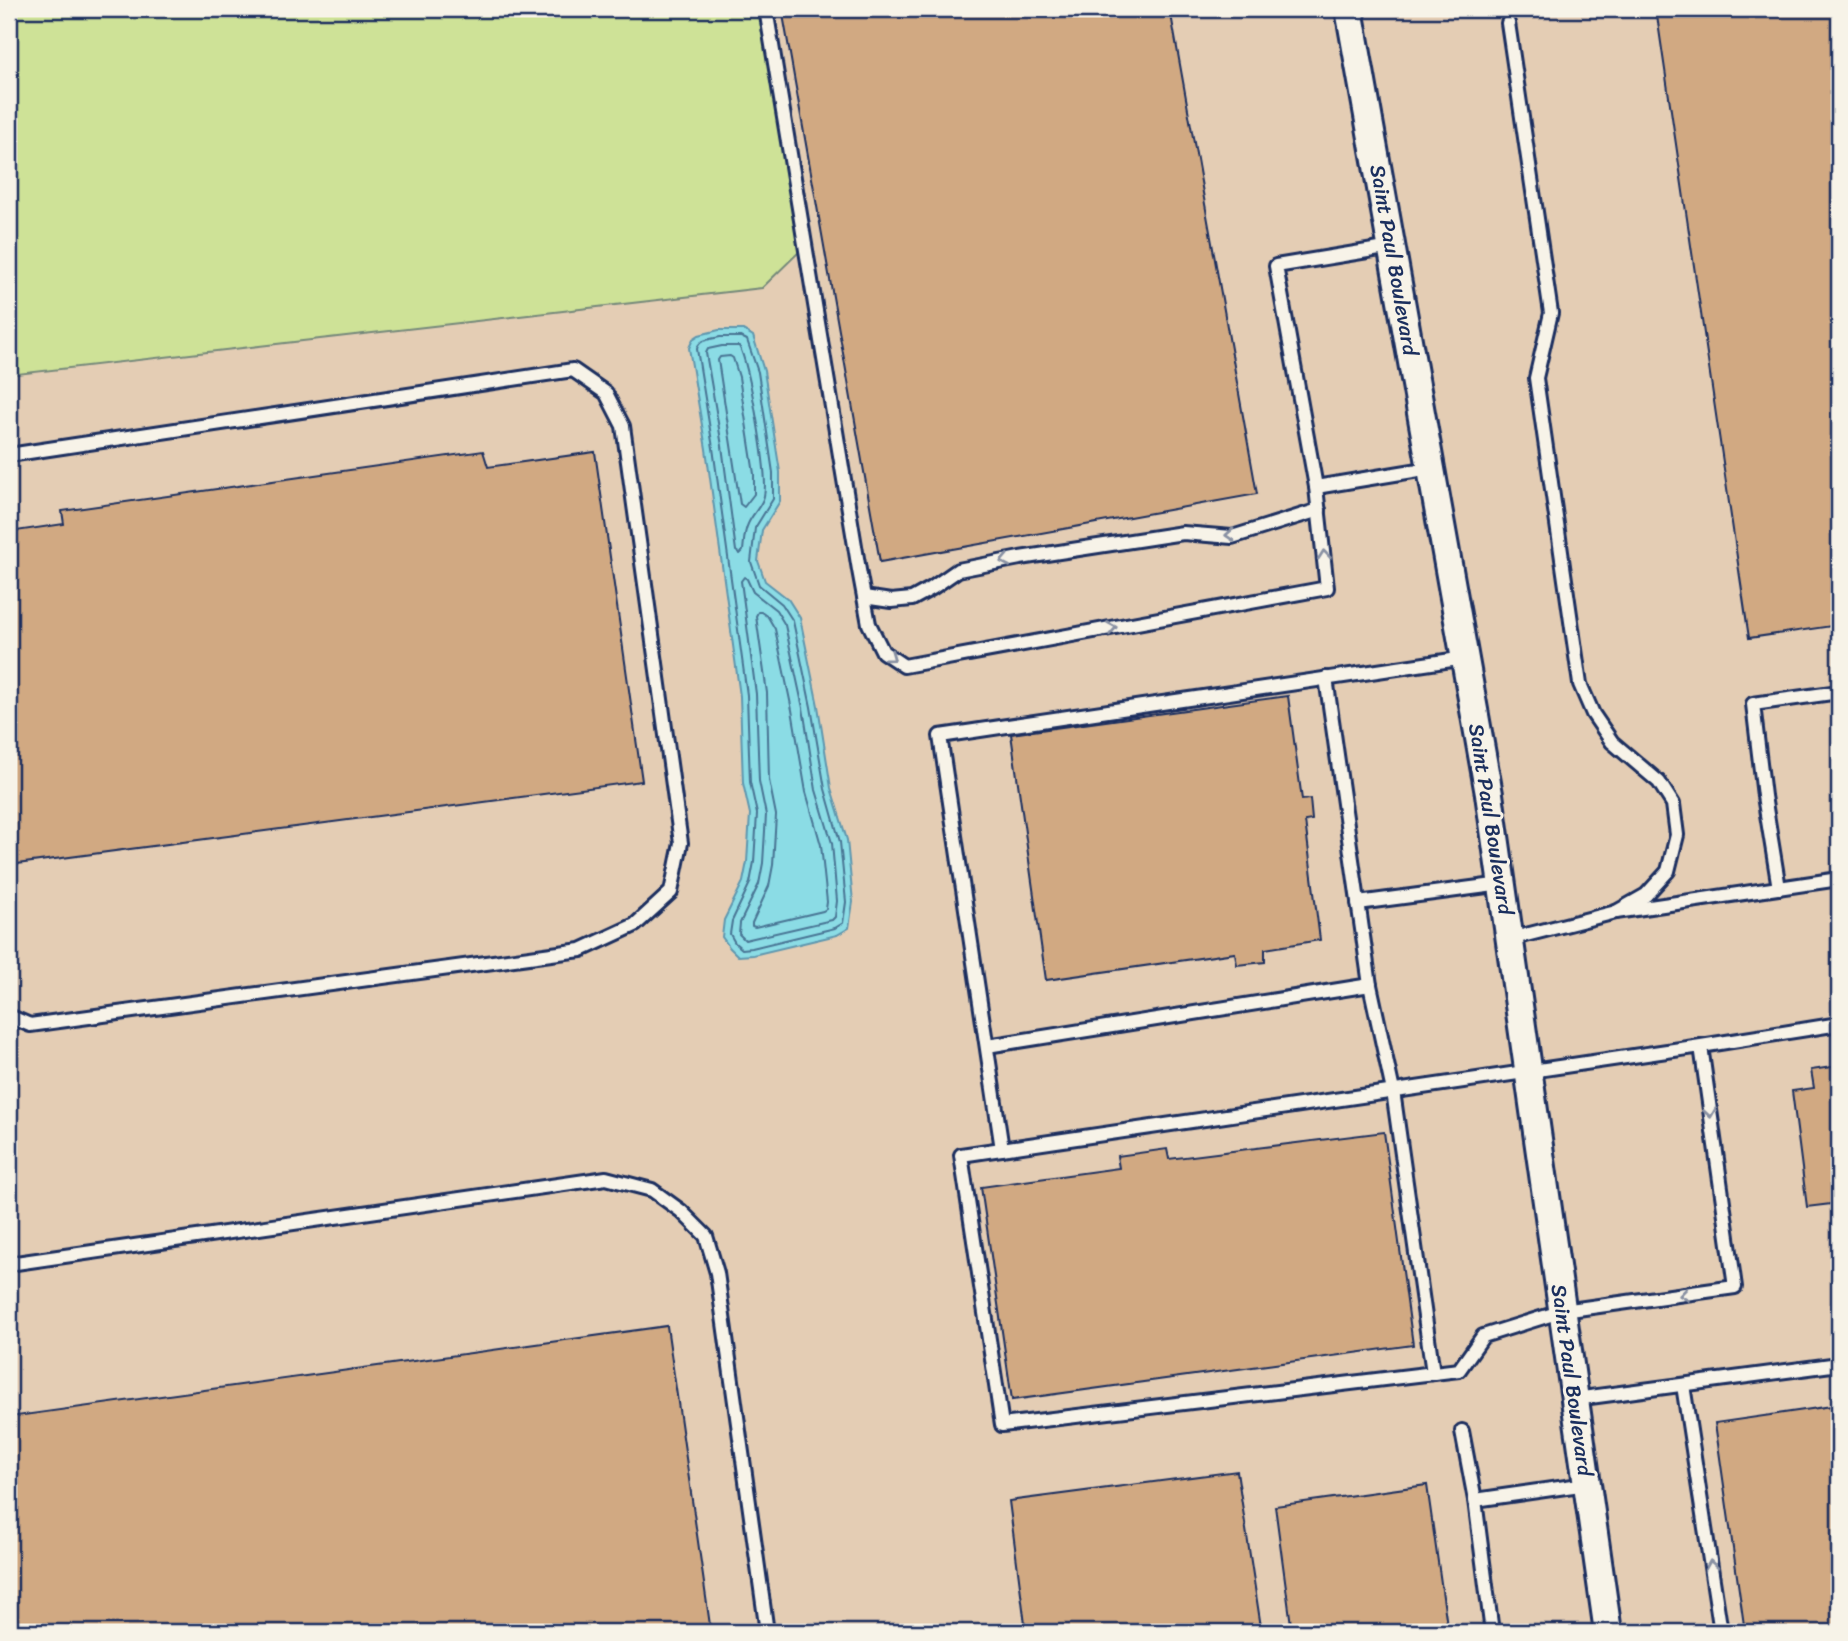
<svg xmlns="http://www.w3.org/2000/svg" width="1848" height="1641" font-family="Sriracha,sans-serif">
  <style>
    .built { fill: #e4cdb4 }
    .green { fill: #cee297; stroke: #74887a; stroke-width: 2 }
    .water { fill: #8bdce5; stroke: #5e97af; stroke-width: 2 }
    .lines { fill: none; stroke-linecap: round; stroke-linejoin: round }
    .shore { stroke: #487494; stroke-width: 2 }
    .building { fill: #d1a982; stroke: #1b2f5e; stroke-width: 2 }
    .lane-casing { stroke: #1b2f5e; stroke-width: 18 }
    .street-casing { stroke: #1b2f5e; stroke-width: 32 }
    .lane { stroke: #f7f3e8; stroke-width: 12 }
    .street { stroke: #f7f3e8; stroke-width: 26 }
    .oneway { stroke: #8991a3 }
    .labels { text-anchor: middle; stroke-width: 6; stroke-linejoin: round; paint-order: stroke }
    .street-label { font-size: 21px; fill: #1b2f5e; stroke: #f7f3e8 }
  </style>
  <rect width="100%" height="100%" fill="#ecddc9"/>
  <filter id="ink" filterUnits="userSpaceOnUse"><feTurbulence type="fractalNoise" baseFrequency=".0143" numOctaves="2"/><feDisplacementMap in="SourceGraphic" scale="14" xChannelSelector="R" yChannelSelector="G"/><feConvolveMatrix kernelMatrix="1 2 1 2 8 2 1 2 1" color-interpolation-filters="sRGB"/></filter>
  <g filter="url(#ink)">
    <rect class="built" x="9" y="9" width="1830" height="1623"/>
    <path class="green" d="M9,9H757L767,37L799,252L762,288L9,375Z"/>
    <path class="water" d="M719,330H743L753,336L764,371L780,472V501L762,530L758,561L765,581L788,599L800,618L818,706L831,788L847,840L853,902L849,928L837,935L753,955L738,956L730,948L722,937L724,920L743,882L747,862L750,814L743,783L740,696L706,449L689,348L693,339L699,335Z"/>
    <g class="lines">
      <g class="shore">
        <path d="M720,337H741L747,340L758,372L773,473V499L755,528L751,562L759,585L782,604L793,621L811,707L825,789L840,842L846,902L843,923L835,928L752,948L742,949L735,943L730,934L732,921L750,883L754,862L757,814L750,782L747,695L713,448L697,349C699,339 711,339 720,337Z"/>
        <path d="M722,346H739C749,364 769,476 764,496C762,506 752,514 748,524C744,532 744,542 743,551L740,554L736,551L722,446L706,353L708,349Z"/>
        <path d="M730,356L733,358L739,377L754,474V494L744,507L740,504L718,360L720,357Z"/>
        <path d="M744,577L747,579L753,592L776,610L785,625L803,708L816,790L832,843L837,901L835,917L832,920L745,940L739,934L740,923L759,884L763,863L766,815L759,781L756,694L741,581Z"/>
        <path d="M758,612H761L768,617L775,629L792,710L806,792L821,845L827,902L826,909L823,911L755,927L752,926V923L769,886L773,865L776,815L769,780L767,693L756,616Z"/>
      </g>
    </g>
    <g class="building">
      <path d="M782,9H1170L1257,494L880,562Z"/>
      <path d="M1656,9H1839V625L1749,638Z"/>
      <path d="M483,451L488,467L595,452L642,781L9,865V532L64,524L62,511Z"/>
      <path d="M1288,696L1302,800L1310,799L1312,820L1305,821L1320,940L1265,949V962L1237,965L1235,953L1046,980L1011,734Z"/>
      <path d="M1839,1066V1203L1807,1207L1792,1091L1814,1088L1811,1070Z"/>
      <path d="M1384,1132L1413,1345L1012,1400L981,1187L1119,1168L1117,1156L1167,1149L1169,1159Z"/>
      <path d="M667,1326L711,1632H9V1417Z"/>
      <path d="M1839,1405V1632H1745L1715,1423Z"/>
      <path d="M1237,1471L1261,1627L1246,1629V1632H1026L1009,1501Z"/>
      <path d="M1427,1485L1448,1632H1292L1275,1506Z"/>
    </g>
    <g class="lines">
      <g class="lane-casing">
        <g id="lane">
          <path d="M766,9L859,570L869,624L883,652L904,666L1327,588L1316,487"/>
          <path d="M1508,23L1551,313L1536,378L1580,684L1593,714L1612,742L1659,782L1673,804L1677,835L1668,871L1646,895L1616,912"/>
          <path d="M1392,247L1276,266L1316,487L1431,468"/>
          <path d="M9,455L573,370L606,393L623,426L681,843L671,892L635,925L581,950L30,1025L9,1016"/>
          <path d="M864,597L891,601L912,599L932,588L958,570L1020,558L1183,533L1232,537L1319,510"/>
          <path d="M1779,888L1764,796L1753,704L1839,692"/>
          <path d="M1358,903L1502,884"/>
          <path d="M1510,939L1616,912L1839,879"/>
          <path d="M1370,985L1393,1091L1433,1373"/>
          <path d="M987,1046L1370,985L1326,678"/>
          <path d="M1701,1046L1735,1287L1563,1311L1483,1336L1459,1370L1002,1425L961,1155L1701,1046L1839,1024"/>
          <path d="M1002,1149L940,736L1465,658"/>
          <path d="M9,1264L606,1178L652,1190L681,1211L706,1236L717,1273L767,1632"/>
          <path d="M1683,1385L1721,1632"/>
          <path d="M1575,1399L1839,1364"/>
          <path d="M1462,1431L1475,1500L1492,1632"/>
          <path d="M1475,1500L1587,1484"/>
        </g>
      </g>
      <g class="street-casing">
        <path id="street" d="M1349,9L1489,794L1608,1632"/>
      </g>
      <use href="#lane" class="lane"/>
      <use href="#street" class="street"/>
    </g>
    <defs><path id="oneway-chevron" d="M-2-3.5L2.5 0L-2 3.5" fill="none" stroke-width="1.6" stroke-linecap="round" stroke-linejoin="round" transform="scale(1.75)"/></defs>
    <g class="oneway">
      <use href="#oneway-chevron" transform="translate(1230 535) rotate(176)"/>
      <use href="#oneway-chevron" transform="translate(1324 555) rotate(-96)"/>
      <use href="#oneway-chevron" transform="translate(1005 561) rotate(169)"/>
      <use href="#oneway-chevron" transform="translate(1112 628) rotate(-10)"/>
      <use href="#oneway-chevron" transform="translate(891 657) rotate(36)"/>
      <use href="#oneway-chevron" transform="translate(1710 1113) rotate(82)"/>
      <use href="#oneway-chevron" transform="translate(1684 1295) rotate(172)"/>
      <use href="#oneway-chevron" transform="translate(1711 1565) rotate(-99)"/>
    </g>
  </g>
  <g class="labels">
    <g class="street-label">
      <text transform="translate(1394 260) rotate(80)" y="7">Saint Paul Boulevard</text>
      <text transform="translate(1491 819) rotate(81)" y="7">Saint Paul Boulevard</text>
      <text transform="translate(1572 1380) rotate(82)" y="7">Saint Paul Boulevard</text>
    </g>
  </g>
  <rect width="1848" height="1641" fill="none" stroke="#f7f3e8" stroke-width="35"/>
  <rect x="18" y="18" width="1813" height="1606" fill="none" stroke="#1b2f5e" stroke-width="2.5" filter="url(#ink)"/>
</svg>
